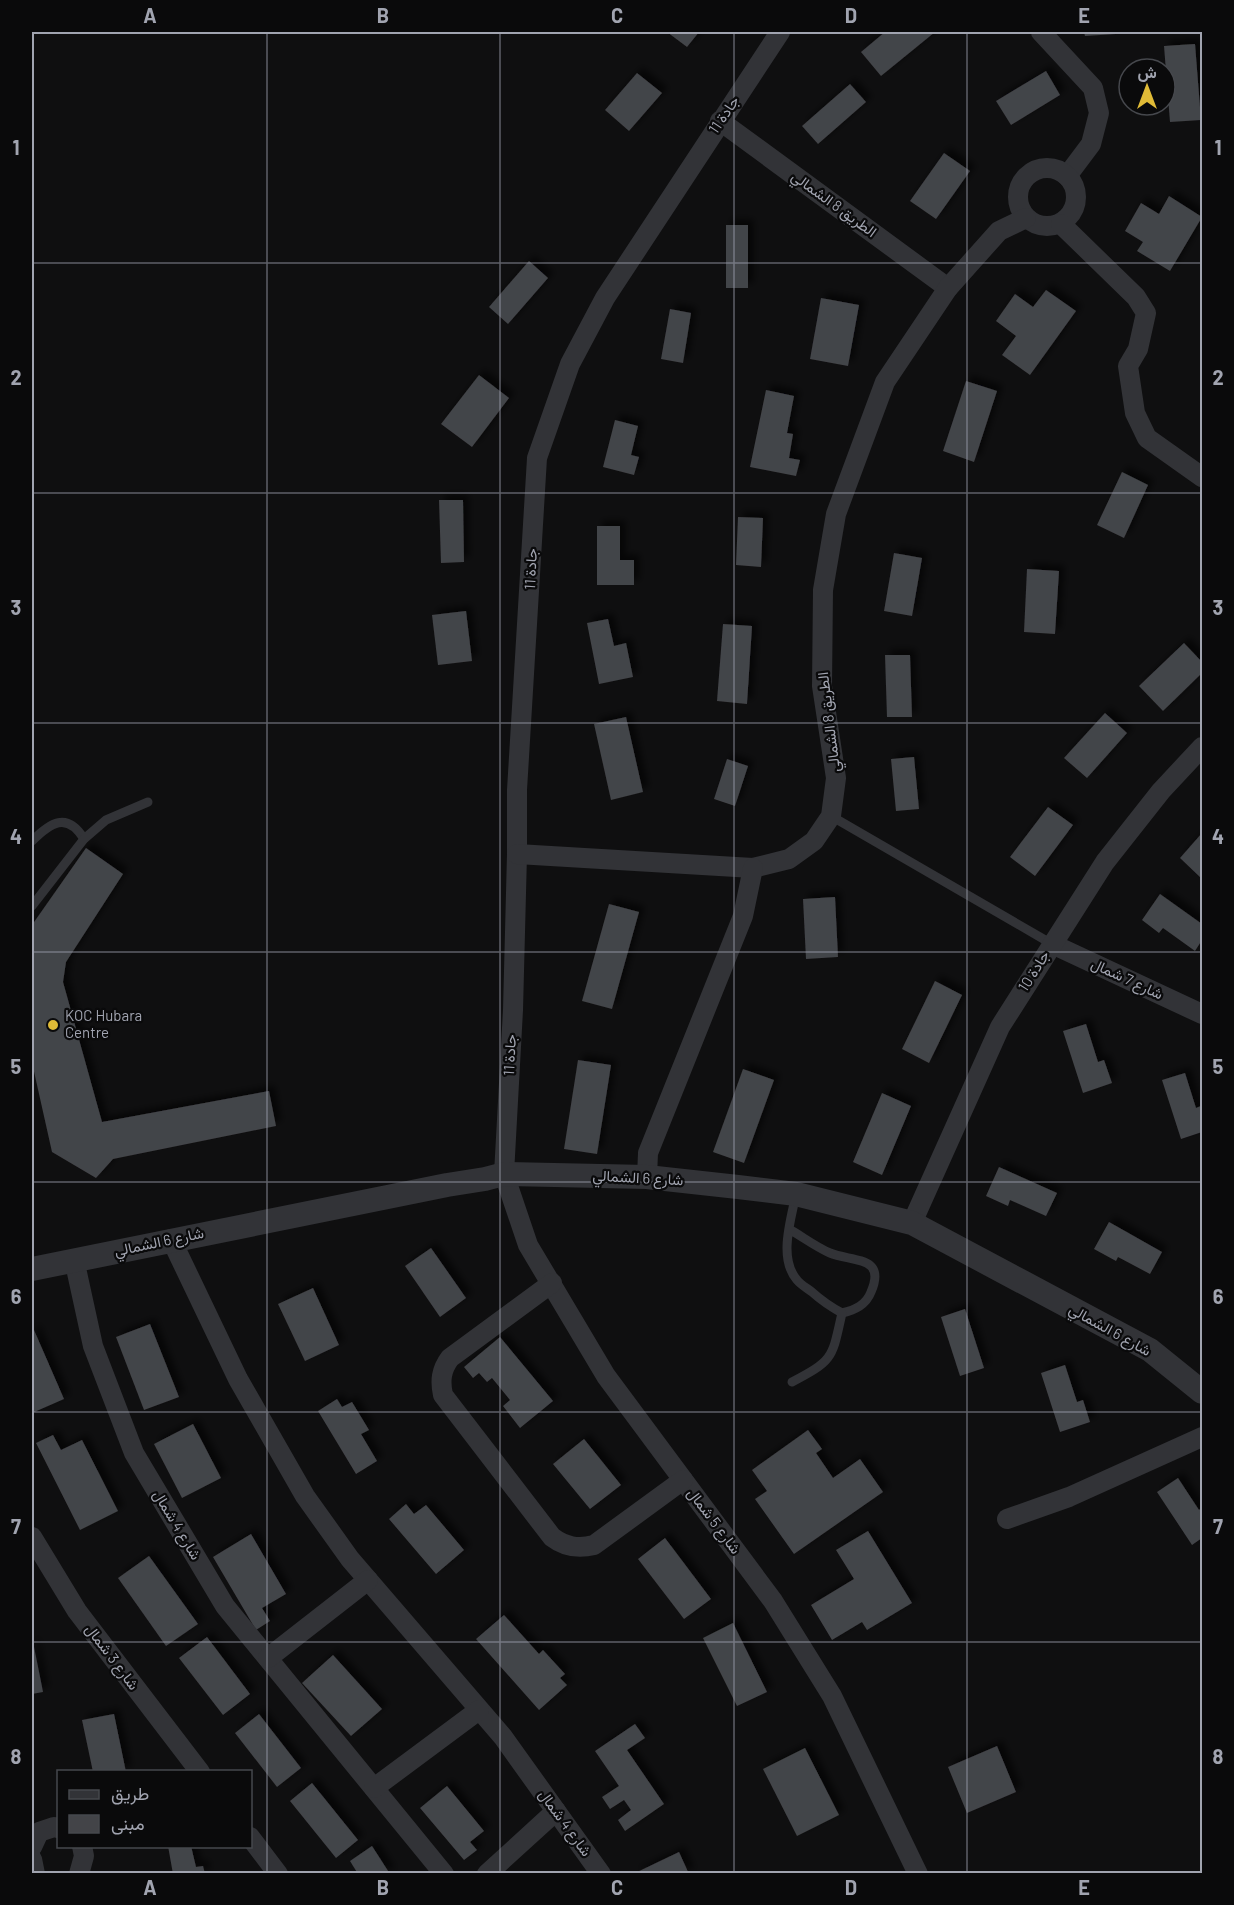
<svg xmlns="http://www.w3.org/2000/svg" width="1234" height="1905" font-family="Barlow,Vazirmatn,sans-serif">
  <style>
    .building { fill: #434448; filter: url(#shadow) }
    .lines { fill: none; stroke-linecap: round; stroke-linejoin: round }
    .service { stroke: #323337; stroke-width: 9 }
    .minor { stroke: #323337; stroke-width: 20 }
    .tertiary { stroke: #323337; stroke-width: 24 }
    .grid { fill: none; stroke: #a1a4b0; stroke-width: 1.5; stroke-opacity: 0.55 }
    .poi-dot { fill: #e0bb37; stroke: #0a0a0b; stroke-width: 2 }
    .labels { text-anchor: middle; stroke-width: 4.5; stroke-linejoin: round; paint-order: stroke }
    .street-label { font-size: 15px; fill: #a1a4b0; stroke: #0a0a0b }
    .poi-label { font-size: 15px; fill: #a1a4b0; stroke: #0a0a0b; text-anchor: start }
    .neatline { fill: none; stroke: #a1a4b0; stroke-width: 2 }
    .grid-label { font-size: 20px; text-anchor: middle; font-weight: bold; fill: #a1a4b0 }
  </style>
  <defs>
    <filter id="shadow"><feDropShadow dx="5.5" dy="-5.5" stdDeviation="3" flood-color="#0009"/></filter>
  </defs>
  <rect width="100%" height="100%" fill="#0f0f10"/>
  <g class="building">
    <path d="M667,32H699L687,47Z"/>
    <path d="M885,32H935L881,76L861,52Z"/>
    <path d="M1084,32H1116V34L1085,36Z"/>
    <path d="M1195,44L1201,120L1170,122L1164,46Z"/>
    <path d="M1046,71L1060,95L1011,125L996,101Z"/>
    <path d="M637,73L662,93L629,131L605,110Z"/>
    <path d="M850,84L866,102L818,144L802,126Z"/>
    <path d="M944,153L970,171L936,219L910,201Z"/>
    <path d="M1169,196L1202,217L1170,271L1137,251L1143,242L1125,231L1141,203L1159,214Z"/>
    <rect x="726" y="225" width="22" height="63"/>
    <path d="M529,261L548,278L508,324L489,307Z"/>
    <path d="M1046,290L1076,311L1030,375L1002,355L1016,336L996,321L1015,294L1033,307Z"/>
    <path d="M821,298L859,305L848,366L810,359Z"/>
    <path d="M670,309L691,313L683,363L661,359Z"/>
    <path d="M479,375L509,398L472,447L441,424Z"/>
    <path d="M966,381L997,391L974,462L943,451Z"/>
    <path d="M766,390L794,396L787,433L793,434L789,458L800,460L796,476L750,467Z"/>
    <path d="M615,420L638,426L631,455L639,457L634,475L603,467Z"/>
    <path d="M1122,472L1148,485L1124,538L1097,525Z"/>
    <path d="M439,500H463L464,562L441,563Z"/>
    <path d="M738,517L763,518L761,567L736,565Z"/>
    <path d="M597,526H620V560H634V585H597Z"/>
    <path d="M894,553L922,558L912,616L884,611Z"/>
    <path d="M1027,569L1059,571L1055,634L1024,632Z"/>
    <path d="M466,611L472,661L438,665L432,615Z"/>
    <path d="M608,619L614,646L626,643L633,677L599,684L587,623Z"/>
    <path d="M723,624L752,626L747,704L717,701Z"/>
    <path d="M1184,643L1202,662V673L1163,711L1139,686Z"/>
    <path d="M885,655H910L912,717H887Z"/>
    <path d="M1105,713L1127,733L1087,778L1064,758Z"/>
    <path d="M626,717L643,792L611,800L594,724Z"/>
    <path d="M914,757L919,809L896,811L891,759Z"/>
    <path d="M727,759L748,766L735,806L714,799Z"/>
    <path d="M1048,807L1073,825L1035,876L1010,857Z"/>
    <path d="M1202,833V879L1180,858Z"/>
    <path d="M86,848L123,874L66,962L63,982L102,1122L269,1091L276,1126L113,1159L96,1178L52,1152L33,1067L32,1068V925Z"/>
    <path d="M1160,894L1202,924V940L1195,951L1163,928L1159,933L1142,920Z"/>
    <path d="M835,897L838,957L806,959L803,899Z"/>
    <path d="M609,904L639,912L612,1009L582,1001Z"/>
    <path d="M935,981L962,995L929,1063L902,1049Z"/>
    <path d="M1086,1024L1098,1062L1104,1060L1112,1083L1083,1093L1063,1031Z"/>
    <path d="M578,1060L611,1065L597,1154L564,1149Z"/>
    <path d="M743,1069L774,1080L744,1163L713,1152Z"/>
    <path d="M1185,1073L1196,1108L1201,1106L1202,1112V1132L1181,1139L1162,1080Z"/>
    <path d="M882,1093L911,1106L882,1175L853,1162Z"/>
    <path d="M999,1167L1057,1193L1046,1216L1010,1200L1008,1206L986,1196Z"/>
    <path d="M1109,1222L1162,1252L1150,1274L1118,1257L1116,1261L1094,1249Z"/>
    <path d="M431,1248L466,1298L440,1317L405,1266Z"/>
    <path d="M313,1288L339,1345L305,1361L278,1304Z"/>
    <path d="M965,1309L984,1368L960,1376L941,1317Z"/>
    <path d="M150,1324L179,1397L144,1410L116,1337Z"/>
    <path d="M34,1330L64,1399L32,1413V1331Z"/>
    <path d="M500,1337L553,1401L520,1428L503,1406L510,1400L492,1378L487,1382L479,1373L473,1378L464,1367Z"/>
    <path d="M1065,1365L1077,1402L1083,1400L1090,1422L1060,1432L1041,1373Z"/>
    <path d="M337,1399L342,1407L352,1402L369,1430L361,1434L377,1461L356,1474L318,1411Z"/>
    <path d="M193,1424L221,1478L182,1498L154,1444Z"/>
    <path d="M808,1430L822,1449L816,1453L833,1478L860,1459L883,1492L794,1554L755,1499L767,1491L752,1470Z"/>
    <path d="M53,1435L61,1450L82,1440L118,1511L80,1530L36,1443Z"/>
    <path d="M584,1439L621,1485L590,1509L553,1464Z"/>
    <path d="M1178,1478L1199,1510L1202,1507V1538L1192,1545L1157,1492Z"/>
    <path d="M406,1504L414,1514L426,1505L464,1550L436,1574L389,1519Z"/>
    <path d="M868,1531L912,1603L867,1630L862,1622L832,1640L811,1605L854,1579L836,1550Z"/>
    <path d="M251,1534L286,1594L262,1608L270,1621L256,1630L213,1557Z"/>
    <path d="M665,1538L711,1599L684,1619L638,1559Z"/>
    <path d="M149,1556L198,1624L166,1646L118,1578Z"/>
    <path d="M504,1615L539,1654L543,1650L565,1674L560,1678L567,1685L539,1710L476,1639Z"/>
    <path d="M733,1623L767,1692L737,1706L703,1638Z"/>
    <path d="M207,1637L250,1694L223,1715L179,1658Z"/>
    <path d="M33,1642L43,1692L32,1694V1643Z"/>
    <path d="M333,1655L382,1709L351,1736L302,1683Z"/>
    <path d="M114,1714L126,1772H93L82,1720Z"/>
    <path d="M259,1714L301,1768L277,1787L235,1733Z"/>
    <path d="M635,1724L645,1738L627,1750L664,1804L625,1831L618,1820L631,1810L624,1800L610,1809L602,1797L619,1786L595,1751Z"/>
    <path d="M997,1746L1016,1792L967,1813L948,1767Z"/>
    <path d="M805,1748L839,1815L797,1836L763,1769Z"/>
    <path d="M312,1783L358,1840L336,1858L290,1801Z"/>
    <path d="M447,1786L484,1831L470,1842L477,1850L464,1860L420,1808Z"/>
    <path d="M168,1846H191L196,1867L203,1866L205,1874H173Z"/>
    <path d="M372,1846L390,1874H358L350,1861Z"/>
    <path d="M679,1852L689,1874H633Z"/>
  </g>
  <g class="lines">
    <g class="service">
      <path d="M831,816L1052,944"/>
      <path d="M32,841C50,823 67,811 84,839"/>
      <path d="M32,906L84,839L106,820L148,802"/>
      <path d="M789,1229C803,1237 816,1247 830,1253C851,1262 887,1255 871,1292C866,1305 855,1310 842,1313C831,1307 822,1301 812,1292C807,1288 801,1285 797,1280C778,1258 791,1220 796,1194"/>
      <path d="M792,1382C834,1360 832,1358 842,1313"/>
    </g>
    <g class="minor">
      <path d="M780,32L605,298L570,364L537,458L517,790V854L513,1010L504,1174L528,1245L606,1376L773,1601L832,1696L918,1874"/>
      <path d="M1041,32L1093,88L1099,113L1091,144L1067,176"/>
      <path d="M720,121L948,288"/>
      <circle cx="1047" cy="197" r="29"/>
      <path d="M1061,224L1136,297L1146,313L1138,349L1128,366L1135,413L1147,438L1202,477"/>
      <path d="M517,854L753,868L789,859L814,841L831,816L836,778L822,686L823,590L836,514L885,382L948,288L999,231L1026,218"/>
      <path d="M1052,944L1202,1014"/>
      <path d="M647,1177L648,1153L743,916L753,868"/>
      <path d="M912,1223L1000,1027L1105,862L1161,791L1202,747"/>
      <path d="M171,1239L238,1379L305,1496L350,1559L503,1737L601,1874"/>
      <path d="M74,1259L93,1346L134,1453L225,1606L444,1874"/>
      <path d="M552,1283L450,1358C441,1370 440,1381 443,1395L552,1537C565,1547 578,1549 594,1545L683,1480"/>
      <path d="M1007,1519L1069,1497L1202,1437"/>
      <path d="M32,1537L77,1611L200,1772"/>
      <path d="M268,1658L368,1580"/>
      <path d="M374,1788L479,1710"/>
      <path d="M250,1837L278,1874"/>
      <path d="M32,1847L39,1832L54,1827L58,1828"/>
      <path d="M32,1859L35,1874"/>
      <path d="M79,1874L84,1856L82,1846"/>
      <path d="M487,1874L556,1811"/>
    </g>
    <path class="tertiary" d="M32,1269L447,1185L485,1179L504,1174L647,1177L738,1187L796,1194L912,1223L1150,1350L1202,1392"/>
  </g>
  <path class="grid" d="M267,32V1874M500,32V1874M734,32V1874M967,32V1874M32,263H1202M32,493H1202M32,723H1202M32,952H1202M32,1182H1202M32,1412H1202M32,1642H1202"/>
  <circle class="poi-dot" cx="53" cy="1025" r="6"/>
  <g class="labels">
    <g class="street-label">
      <text transform="translate(724 115) rotate(-56)" y="5">جادة 11</text>
      <text transform="translate(834 204) rotate(36)" y="5">الطريق 8 الشمالي</text>
      <text transform="translate(531 569) rotate(-87)" y="5">جادة 11</text>
      <text transform="translate(829 722) rotate(-97)" y="5">الطريق 8 الشمالي</text>
      <text transform="translate(1034 971) rotate(-58)" y="5">جادة 10</text>
      <text transform="translate(1127 979) rotate(25)" y="5">شارع 7 شمال</text>
      <text transform="translate(510 1055) rotate(-87)" y="5">جادة 11</text>
      <text transform="translate(638 1178) rotate(3)" y="5">شارع 6 الشمالي</text>
      <text transform="translate(159 1242) rotate(-12)" y="5">شارع 6 الشمالي</text>
      <text transform="translate(1110 1330) rotate(29)" y="5">شارع 6 الشمالي</text>
      <text transform="translate(714 1521) rotate(53)" y="5">شارع 5 شمال</text>
      <text transform="translate(177 1525) rotate(59)" y="5">شارع 4 شمال</text>
      <text transform="translate(112 1657) rotate(53)" y="5">شارع 3 شمال</text>
      <text transform="translate(565 1823) rotate(54)" y="5">شارع 4 شمال</text>
    </g>
    <g class="poi-label">
      <text x="65" y="1021">KOC Hubara<tspan x="65" dy="17">Centre</tspan></text>
    </g>
  </g>
  <rect width="1234" height="1905" fill="none" stroke="#0a0a0b" stroke-width="66"/>
  <rect x="57" y="1770" width="195" height="78" fill="#0a0a0b" stroke="#46484d" stroke-width="1.5"/>
  <rect x="69" y="1790" width="30" height="9" fill="#323337" stroke="#46484d" stroke-width="1.5"/>
  <text x="111" y="1800" font-size="18" fill="#a1a4b0">طريق</text>
  <rect x="69" y="1815" width="30" height="18" fill="#434448" stroke="#46484d" stroke-width="1.5"/>
  <text x="111" y="1830" font-size="18" fill="#a1a4b0">مبنى</text>
  <g transform="translate(1147 87)"><circle r="28" fill="#0a0a0b" stroke="#46484d" stroke-width="1.5"/>
  <path d="M0-4.5L10 22L0 15L-10 22Z" fill="#e0bb37"/>
  <text y="-9" font-size="16" font-weight="bold" text-anchor="middle" fill="#a1a4b0">ش</text>
  </g>
  <rect x="33" y="33" width="1168" height="1839" class="neatline"/>
  <g class="grid-label">
    <text x="150" y="23">A</text>
    <text x="383" y="23">B</text>
    <text x="617" y="23">C</text>
    <text x="851" y="23">D</text>
    <text x="1084" y="23">E</text>
    <text x="16" y="155">1</text>
    <text x="1218" y="155">1</text>
    <text x="16" y="385">2</text>
    <text x="1218" y="385">2</text>
    <text x="16" y="615">3</text>
    <text x="1218" y="615">3</text>
    <text x="16" y="844">4</text>
    <text x="1218" y="844">4</text>
    <text x="16" y="1074">5</text>
    <text x="1218" y="1074">5</text>
    <text x="16" y="1304">6</text>
    <text x="1218" y="1304">6</text>
    <text x="16" y="1534">7</text>
    <text x="1218" y="1534">7</text>
    <text x="16" y="1764">8</text>
    <text x="1218" y="1764">8</text>
    <text x="150" y="1895">A</text>
    <text x="383" y="1895">B</text>
    <text x="617" y="1895">C</text>
    <text x="851" y="1895">D</text>
    <text x="1084" y="1895">E</text>
  </g>
</svg>
